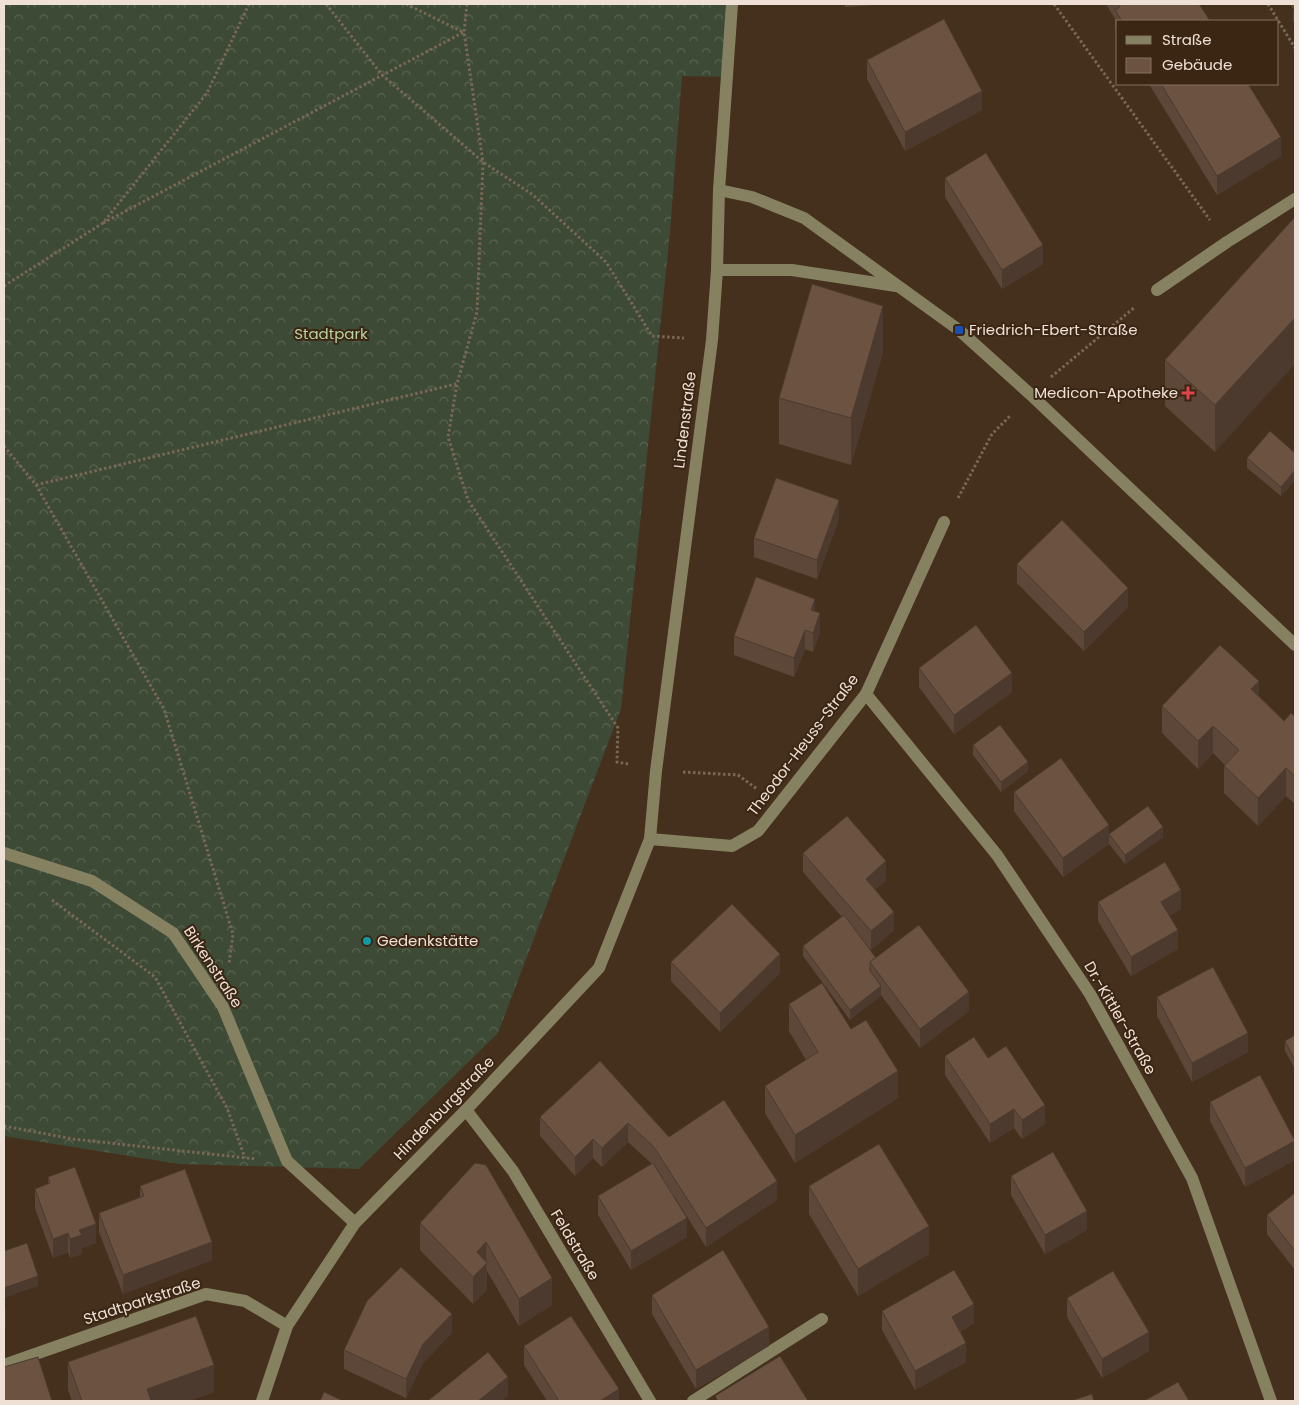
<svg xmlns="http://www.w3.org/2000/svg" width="1299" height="1405" font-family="Poppins,sans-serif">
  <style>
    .forest { fill: url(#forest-crowns) }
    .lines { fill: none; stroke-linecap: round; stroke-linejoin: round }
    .path { stroke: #7a6756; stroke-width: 3; stroke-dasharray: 2.5 2.5; stroke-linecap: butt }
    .minor { stroke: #868261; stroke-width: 12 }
    .wall { fill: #5d4738 }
    .shaded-wall { fill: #4c3a2e }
    .building { fill: #6c5341; stroke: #4c3a2e }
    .transit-dot { fill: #1a4fb4; stroke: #3b2613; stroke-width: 2 }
    .health-dot { fill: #e0444e; stroke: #3b2613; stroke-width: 2 }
    .culture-dot { fill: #0f9aa8; stroke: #3b2613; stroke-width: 2 }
    .labels { text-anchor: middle; stroke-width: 4; stroke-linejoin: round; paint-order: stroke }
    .poi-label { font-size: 15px; fill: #eee0d5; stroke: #3b2613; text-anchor: start }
    .park-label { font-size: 15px; fill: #b5d3a2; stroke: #3b2613 }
    .street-label { font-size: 15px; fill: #eee0d5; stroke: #3b2613 }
  </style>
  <defs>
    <pattern id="forest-crowns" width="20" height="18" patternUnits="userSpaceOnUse" patternTransform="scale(1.25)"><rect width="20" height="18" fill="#3d4a35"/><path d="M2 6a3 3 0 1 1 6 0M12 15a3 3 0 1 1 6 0" fill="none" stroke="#596451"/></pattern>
  </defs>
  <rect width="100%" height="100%" fill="#45301d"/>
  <path class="forest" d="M4,4H726L727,77L682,76L670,232L621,709L498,1033L359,1169L179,1164L4,1136Z"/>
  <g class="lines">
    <g class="path">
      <path d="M326,4L382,75L483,162L533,195L606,262L652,336L684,338"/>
      <path d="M406,4L463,32"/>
      <path d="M467,4L464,32L483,162L477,312L457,384L448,437L468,500L618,728L617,762L628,764"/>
      <path d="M1054,4L1210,220"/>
      <path d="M1268,4L1295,48"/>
      <path d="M103,223L464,32"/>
      <path d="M4,286L103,223L207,93L249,4"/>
      <path d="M1051,377L1135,307"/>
      <path d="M4,446L36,485L164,709L233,934L229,964"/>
      <path d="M36,485L456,384"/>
      <path d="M958,498L992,434L1011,415"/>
      <path d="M683,772L738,775L757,789"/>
      <path d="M52,900L155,977L227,1108L245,1158"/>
      <path d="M4,1126L73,1139L256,1159"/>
    </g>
    <g class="minor">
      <path d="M719,190L752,197L804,218L959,330L1030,394L1295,645"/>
      <path d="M717,270H792L896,286"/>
      <path d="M1157,290L1227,242L1295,199"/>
      <path d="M866,694L997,855L1090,994L1192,1178L1271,1401"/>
      <path d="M650,839L732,846L758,831L866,694L944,522"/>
      <path d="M4,853L92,881L173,933L223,1007L287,1161L355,1223"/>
      <path d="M466,1110L513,1171L650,1401"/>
      <path d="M4,1365L206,1294L245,1301L287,1326"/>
      <path d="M262,1401L287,1326L355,1223L466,1110L599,968L650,839L656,771L712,340L717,270L719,190L732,4"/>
      <path d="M693,1401L822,1319"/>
    </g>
  </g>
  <g class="wall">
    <path d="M845,4H888L845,7Z"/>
    <path d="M1106,4H1199L1210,21H1118V33L1115,29V19Z"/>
    <path d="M1290,4H1295V25L1293,20V11L1294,10Z"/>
    <path d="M867,60L982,110L905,151L867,79Z"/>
    <path d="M1149,84H1248L1281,156L1217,195Z"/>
    <path d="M945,178L1043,264L1002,289L945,197Z"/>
    <path d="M1295,217L1215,452L1165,406V360Z"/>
    <path d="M883,352L851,465L779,444V398Z"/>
    <path d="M1295,453V480L1281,496L1247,468V458Z"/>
    <path d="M839,519L817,579L754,557V538Z"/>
    <path d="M1017,564L1128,607L1084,651L1017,583Z"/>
    <path d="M815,611L820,632L813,652L805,649L794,677L734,655V636Z"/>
    <path d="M919,668L1012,692L954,734L919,687Z"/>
    <path d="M1259,696L1284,721L1295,717V804L1286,796L1258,826L1224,793V766L1225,765L1213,753L1198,769L1162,733V706Z"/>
    <path d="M973,745L1028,771L1001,792L973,755Z"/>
    <path d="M1014,792L1109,834L1163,837L1125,864L1109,844L1063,877L1014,811Z"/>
    <path d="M803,853L886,880L875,890L894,930L871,950L863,942L876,958L969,1011L920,1048L881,995L850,1020L803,956V946L842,917L803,872Z"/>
    <path d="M1098,902L1181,909L1169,916L1178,949L1131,976L1098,921Z"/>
    <path d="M671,962L780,973L720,1032L671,981Z"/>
    <path d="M1157,997L1248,1052L1192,1082L1157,1016Z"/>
    <path d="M789,1004L851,1029L898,1098L795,1163L765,1113V1086L806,1060L789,1031Z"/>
    <path d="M1295,1035V1069L1285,1051V1041Z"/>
    <path d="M945,1056L988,1058L1045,1124L1022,1139L1014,1128L990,1143L945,1075Z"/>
    <path d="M600,1061L669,1137L777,1200L706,1247L674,1196L687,1237L631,1270L598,1215V1196L652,1164L628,1142L602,1167L593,1158L575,1176L540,1136V1117Z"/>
    <path d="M1210,1102L1295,1141V1160L1245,1187L1210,1121Z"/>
    <path d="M475,1163L552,1305L519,1326L487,1271V1290L473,1304L420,1250V1223Z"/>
    <path d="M1011,1176L1087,1230L1045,1254L1011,1195Z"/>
    <path d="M48,1177L96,1243L82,1248V1254L70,1258L68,1252L53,1258L35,1208V1189L48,1184Z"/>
    <path d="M140,1186L212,1260L123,1294L99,1232V1213L140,1197Z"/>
    <path d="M809,1186L929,1254L858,1296L809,1214Z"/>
    <path d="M1295,1193V1270L1267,1234V1215Z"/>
    <path d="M652,1295L769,1346L696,1389L652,1314Z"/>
    <path d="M1067,1298L1149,1351L1102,1378L1067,1317Z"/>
    <path d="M882,1311L974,1323L960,1332L966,1362L915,1390L882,1330Z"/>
    <path d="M452,1333L423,1363L406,1398L344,1369V1350Z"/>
    <path d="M524,1346L619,1401H547L524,1365Z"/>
    <path d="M68,1362L214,1392L189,1401H72L68,1390Z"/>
  </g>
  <g class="shaded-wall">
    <path d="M982,91V110L905,151V132Z"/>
    <path d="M1281,137V156L1217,195V176Z"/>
    <path d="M1043,245V264L1002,289V270Z"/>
    <path d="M883,306V352L851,465V418Z"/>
    <path d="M1295,318V364L1215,452V405Z"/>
    <path d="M1295,470V480L1281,496V487Z"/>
    <path d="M839,500V519L817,579V560Z"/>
    <path d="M1128,588V607L1084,651V632Z"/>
    <path d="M815,599V618L811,610Z"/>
    <path d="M820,613V632L813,652V633Z"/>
    <path d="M805,630V649L794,677V658Z"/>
    <path d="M1012,673V692L954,734V715Z"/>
    <path d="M1259,681V709L1251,689Z"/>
    <path d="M1213,726V753L1198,769V741Z"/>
    <path d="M1028,762V771L1001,792V782Z"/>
    <path d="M1286,768V796L1258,826V798Z"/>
    <path d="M1109,825V844L1063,877V858Z"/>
    <path d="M1163,827V837L1125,864V855Z"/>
    <path d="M886,861V880L866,898V879Z"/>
    <path d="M1181,890V909L1161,921V902Z"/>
    <path d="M894,912V930L871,950V931Z"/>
    <path d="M1178,930V949L1131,976V957Z"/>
    <path d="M780,954V973L720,1032V1013Z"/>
    <path d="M881,986V996L850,1020V1010Z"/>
    <path d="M969,992V1011L920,1048V1029Z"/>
    <path d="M1248,1033V1052L1192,1082V1063Z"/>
    <path d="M898,1071V1098L795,1163V1135Z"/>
    <path d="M1045,1105V1124L1022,1139V1120Z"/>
    <path d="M1014,1109V1128L990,1143V1124Z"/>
    <path d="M628,1123V1142L602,1167V1148Z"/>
    <path d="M593,1139V1158L575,1176V1157Z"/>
    <path d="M1295,1141V1160L1245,1187V1168Z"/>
    <path d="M777,1181V1200L706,1247V1228Z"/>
    <path d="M1087,1211V1230L1045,1254V1235Z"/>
    <path d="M687,1218V1237L631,1270V1251Z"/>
    <path d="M96,1224V1243L82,1248V1254L70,1258V1239L79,1230Z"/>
    <path d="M929,1226V1254L858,1296V1269Z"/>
    <path d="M68,1233V1252L53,1258V1239Z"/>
    <path d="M212,1242V1260L123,1294V1275Z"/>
    <path d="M486,1242L487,1290L473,1304V1277L477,1252Z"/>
    <path d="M38,1276V1286L4,1298V1288Z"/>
    <path d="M552,1278V1305L519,1326V1299Z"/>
    <path d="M974,1304V1323L952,1336V1317Z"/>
    <path d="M6,1309V1328L4,1329V1310Z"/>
    <path d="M452,1314V1333L423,1363L406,1398V1379L423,1344Z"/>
    <path d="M769,1327V1346L696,1389V1370Z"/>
    <path d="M1149,1332V1351L1102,1378V1359Z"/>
    <path d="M966,1343V1362L915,1390V1371Z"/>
    <path d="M214,1365V1392L189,1401H147V1389Z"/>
    <path d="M508,1377V1396L501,1401H478Z"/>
    <path d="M619,1389V1401H600Z"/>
  </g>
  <g class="building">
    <path d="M1118,4H1199L1210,21H1122L1115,10L1120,7Z"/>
    <path d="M1295,9V15L1293,11Z"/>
    <path d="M944,19L982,91L905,132L867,60Z"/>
    <path d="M1161,84H1248L1281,137L1217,176Z"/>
    <path d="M986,153L1043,245L1002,270L945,178Z"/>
    <path d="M1295,217V318L1215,405L1165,360Z"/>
    <path d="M812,284L883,306L851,418L779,398Z"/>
    <path d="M1270,431L1295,453V470L1281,487L1247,458Z"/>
    <path d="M776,478L839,500L817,560L754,538Z"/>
    <path d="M1062,520L1128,588L1084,632L1017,564Z"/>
    <path d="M756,577L815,599L811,610L820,613L813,633L805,630L794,658L734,636Z"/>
    <path d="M976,625L1012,673L954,715L919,668Z"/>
    <path d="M1220,645L1259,681L1251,689L1284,721L1291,713L1295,717V776L1286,768L1258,798L1224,766L1239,750L1213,726L1198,741L1162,706Z"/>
    <path d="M1000,725L1028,762L1001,782L973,745Z"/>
    <path d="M1061,758L1109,825L1063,858L1014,792Z"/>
    <path d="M1148,806L1163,827L1125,855L1109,834Z"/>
    <path d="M847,816L886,861L866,879L894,912L871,931L803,853Z"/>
    <path d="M1165,862L1181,890L1161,902L1178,930L1131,957L1098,902Z"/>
    <path d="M732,904L780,954L720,1013L671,962Z"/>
    <path d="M844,915L876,958L870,962V971L881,986L850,1010L803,946Z"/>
    <path d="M919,925L969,992L920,1029L870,962Z"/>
    <path d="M1213,967L1248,1033L1192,1063L1157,997Z"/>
    <path d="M822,983L851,1029L866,1020L898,1071L795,1135L765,1086L818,1052L789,1004Z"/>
    <path d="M1295,1035V1060L1285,1041Z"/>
    <path d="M974,1037L988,1058L1006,1046L1045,1105L1022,1120L1014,1109L990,1124L945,1056Z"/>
    <path d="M600,1061L669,1137L724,1100L777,1181L706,1228L654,1147L628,1123L602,1148L593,1139L575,1157L540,1117Z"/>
    <path d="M1260,1075L1295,1141L1245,1168L1210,1102Z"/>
    <path d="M879,1144L929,1226L858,1269L809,1186Z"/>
    <path d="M1053,1152L1087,1211L1045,1235L1011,1176Z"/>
    <path d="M475,1163L486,1165L552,1278L519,1299L486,1242L477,1252L487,1263L473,1277L420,1223Z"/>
    <path d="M653,1163L687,1218L631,1251L598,1196Z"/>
    <path d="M75,1167L96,1224L79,1230L82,1235L70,1239L68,1233L53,1239L35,1189L50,1183L48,1177Z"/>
    <path d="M185,1169L212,1242L123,1275L99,1213L144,1196L140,1186Z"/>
    <path d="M1295,1193V1251L1267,1215Z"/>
    <path d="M27,1243L38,1276L4,1288V1251Z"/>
    <path d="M723,1250L769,1327L696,1370L652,1295Z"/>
    <path d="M401,1267L452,1314L423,1344L406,1379L344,1350L367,1301Z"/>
    <path d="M954,1270L974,1304L952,1317L966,1343L915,1371L882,1311Z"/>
    <path d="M1113,1271L1149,1332L1102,1359L1067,1298Z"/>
    <path d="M196,1316L214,1365L147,1389L151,1401H118V1400L114,1401H82L68,1362Z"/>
    <path d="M571,1316L619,1389L600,1401H559L524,1346Z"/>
    <path d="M488,1352L508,1377L478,1401H430L429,1400Z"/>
    <path d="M780,1356L808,1401H718L715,1396Z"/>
    <path d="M38,1357L52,1401H4V1367Z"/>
    <path d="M1178,1382L1189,1401H1144Z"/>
    <path d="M324,1392L343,1401H320Z"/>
    <path d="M1092,1394L1094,1401H1071Z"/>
  </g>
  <rect class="transit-dot" x="954" y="325" width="10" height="10" rx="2.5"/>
  <path class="health-dot" d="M1185.5 385.5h5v5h5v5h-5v5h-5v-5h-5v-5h5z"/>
  <circle class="culture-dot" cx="367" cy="941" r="5"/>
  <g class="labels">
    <g class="poi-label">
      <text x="969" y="335">Friedrich-Ebert-Straße</text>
      <text x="1178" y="398" text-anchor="end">Medicon-Apotheke</text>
      <text x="377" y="946">Gedenkstätte</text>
    </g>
    <g class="park-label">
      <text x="331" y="339">Stadtpark</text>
    </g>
    <g class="street-label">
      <text transform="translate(685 420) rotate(-83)" y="5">Lindenstraße</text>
      <text transform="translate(803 745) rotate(-53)" y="5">Theodor-Heuss-Straße</text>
      <text transform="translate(213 967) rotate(57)" y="5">Birkenstraße</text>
      <text transform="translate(1120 1018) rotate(60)" y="5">Dr.-Kittler-Straße</text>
      <text transform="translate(444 1108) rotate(-46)" y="5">Hindenburgstraße</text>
      <text transform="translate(575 1245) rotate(59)" y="5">Feldstraße</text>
      <text transform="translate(142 1301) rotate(-18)" y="5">Stadtparkstraße</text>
    </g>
  </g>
  <rect width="1299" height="1405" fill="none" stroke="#eee0d5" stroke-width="10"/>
  <rect x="1116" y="20" width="162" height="65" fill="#3b2613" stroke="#837061"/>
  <rect x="1126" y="36" width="25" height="8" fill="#868261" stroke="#837061"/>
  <text x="1162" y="45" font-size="15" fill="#eee0d5">Straße</text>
  <rect x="1126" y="58" width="25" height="15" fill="#6c5341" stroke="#837061"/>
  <text x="1162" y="70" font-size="15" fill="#eee0d5">Gebäude</text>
</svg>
